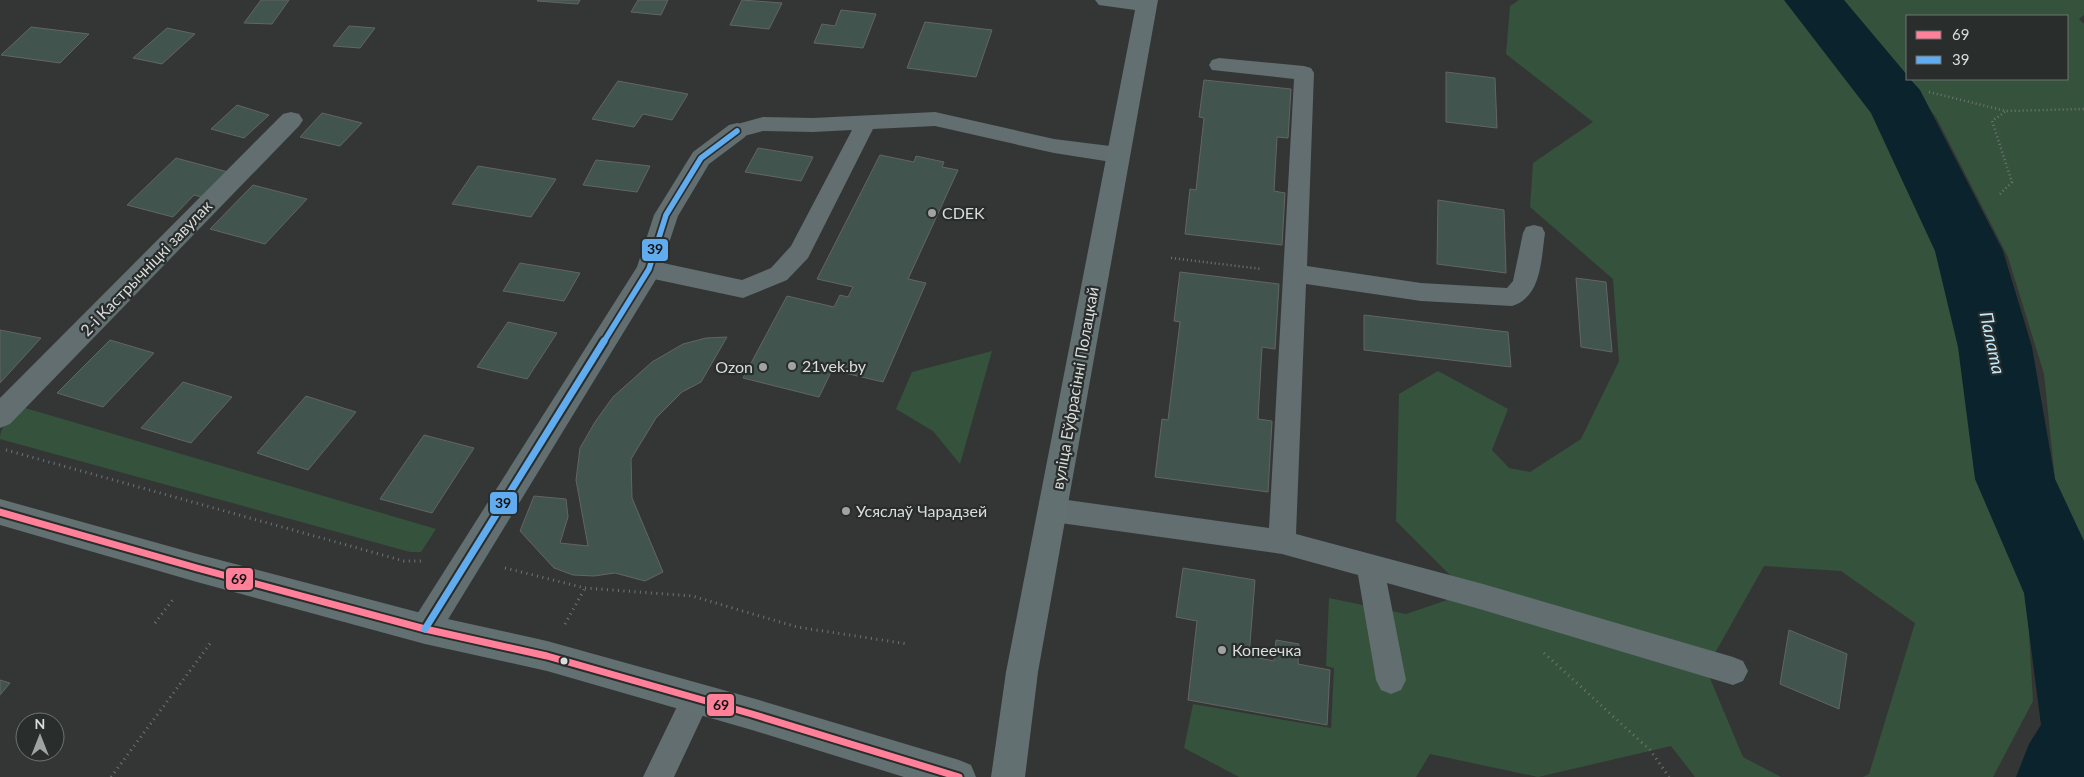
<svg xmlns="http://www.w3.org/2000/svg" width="2084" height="777" font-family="Lato,sans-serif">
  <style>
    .green { fill: #35523c; fill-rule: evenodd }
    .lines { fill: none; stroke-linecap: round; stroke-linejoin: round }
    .river { fill: #0a232c; fill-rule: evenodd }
    .building { fill: #41544e; stroke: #636564 }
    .path-far1 { stroke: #6e7576; stroke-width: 2.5; stroke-dasharray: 1 3; stroke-linecap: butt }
    .path { stroke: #6e7576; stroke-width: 3; stroke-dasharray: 1 4.5; stroke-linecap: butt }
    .lane { fill: #626e70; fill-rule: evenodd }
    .street { fill: #626e70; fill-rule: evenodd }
    .secondary { fill: #637071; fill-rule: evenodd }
    .bus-1-casing { stroke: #292d2c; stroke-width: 11 }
    .bus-2-far1-casing { stroke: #292d2c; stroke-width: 9 }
    .bus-2-casing { stroke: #292d2c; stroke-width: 11 }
    .bus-1 { stroke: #ff8098; stroke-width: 7 }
    .bus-2-far1 { stroke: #60acee; stroke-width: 5.5 }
    .bus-2 { stroke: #60acee; stroke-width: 7 }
    .poi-dot { fill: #a0a3a2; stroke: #292d2c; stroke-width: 2 }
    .bus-dot { fill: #dadddd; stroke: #292d2c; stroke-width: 2 }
    .labels { text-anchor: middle; stroke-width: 4.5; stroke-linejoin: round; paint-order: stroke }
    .poi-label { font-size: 16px; fill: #dadddd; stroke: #292d2c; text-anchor: start }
    .street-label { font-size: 16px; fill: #dadddd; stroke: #292d2c }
    .water-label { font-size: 18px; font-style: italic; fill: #c1eafd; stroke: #292d2c }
    .line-badge { stroke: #292d2c; stroke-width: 2 }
    .pale-badge-label { font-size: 14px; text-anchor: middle; font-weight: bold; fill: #111 }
  </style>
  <rect width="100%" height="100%" fill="#343635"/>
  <g class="green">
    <path d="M1519,0H1794L1843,60L1872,104L1935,247L1963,342L1975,471L2026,583L2033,701L1993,777H1863L1869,774L1915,623L1841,571L1764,566L1706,669L1743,757L1781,777H1695L1671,746L1538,777L1430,754L1416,777H1239L1184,748L1193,704L1331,728L1334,668L1326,666L1329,598L1406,614L1468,593L1396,521L1399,394L1438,371L1508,409L1492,450L1509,468L1530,472L1581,439L1619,361L1613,279L1530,207L1533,163L1593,122L1506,54L1510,6Z"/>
    <path d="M1835,0H2084V15L2079,19L2084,24V555L2059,517L2044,374L2008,257L1936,117ZM1908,16H2068V79H1908Z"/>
    <path d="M992,351L960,464L933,431L896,409L912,372Z"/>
    <path d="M21,407L32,410L436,529L421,552H410L0,439C0,425 12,416 21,407Z"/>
  </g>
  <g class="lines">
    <path class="river" d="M1784,0H1844L1908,76V79H1910L1920,90L2003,251L2032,347L2055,479L2084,541V777H2016L2029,744L2041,725L2024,593L1975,479L1958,347L1935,251L1871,113Z"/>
  </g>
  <g class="building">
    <path d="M261,0H289L272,24L244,23Z"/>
    <path d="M538,0H580L578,4L537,1Z"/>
    <path d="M638,0H668L661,15L631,12Z"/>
    <path d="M742,0L782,3L769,29L730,25Z"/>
    <path d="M841,10L876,14L863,48L814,43L822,24L835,26Z"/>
    <path d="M925,22L992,30L976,77L907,68Z"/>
    <path d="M349,26L375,28L360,48L333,46Z"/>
    <path d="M31,27L89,34L60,63L1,55Z"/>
    <path d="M167,28L195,34L162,64L133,58Z"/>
    <path d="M1446,72L1495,78L1497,128L1446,122Z"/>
    <path d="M1204,80L1291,89L1288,138L1277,137L1274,191L1285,193L1282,245L1185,234L1190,189L1196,190L1204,118L1199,117Z"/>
    <path d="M618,81L688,94L672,120L643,114L634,127L592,119Z"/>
    <path d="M237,105L269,115L244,138L211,129Z"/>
    <path d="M322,113L362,123L340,146L300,137Z"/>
    <path d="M758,148L813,157L801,181L745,172Z"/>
    <path d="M880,155L914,162L916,156L944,162L942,167L958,170L908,279L926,283L883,382L832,370L819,397L743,378L787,296L834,307L840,295L848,297L853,287L817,279Z"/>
    <path d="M176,158L228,172L202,197L194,195L173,217L127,205Z"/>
    <path d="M596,160L650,166L637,192L583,185Z"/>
    <path d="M478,166L556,179L531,217L452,204Z"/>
    <path d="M253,185L307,199L265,244L210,229Z"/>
    <path d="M1438,200L1504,210L1506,273L1437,264Z"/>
    <path d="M520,263L580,273L564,301L503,291Z"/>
    <path d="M1180,272L1279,284L1275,349L1262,347L1258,419L1272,421L1268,492L1155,477L1162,419L1168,420L1180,322L1174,321Z"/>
    <path d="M1576,278L1606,282L1612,352L1581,347Z"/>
    <path d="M1364,315L1508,332L1511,367L1364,350Z"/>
    <path d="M508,322L557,333L527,379L477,367Z"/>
    <path d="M0,330L41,338L0,383Z"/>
    <path d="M727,337L701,382L682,392L656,418L631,459L632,498L663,572L645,581L615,573L594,576L573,575L554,568L520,531L534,496L566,499L568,517L560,543L588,546L576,480L580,448L595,422L613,397L652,362L683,344L706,338Z"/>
    <path d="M110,340L154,353L103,407L57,393Z"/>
    <path d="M183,382L232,397L191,443L141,428Z"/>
    <path d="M306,396L356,412L308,470L257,453Z"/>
    <path d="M424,435L474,448L432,513L380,499Z"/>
    <path d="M1183,568L1255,580L1249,656L1274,661L1276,640L1299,644L1298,664L1330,670L1327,725L1188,700L1197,621L1176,617Z"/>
    <path d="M1789,630L1847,654L1839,709L1780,684Z"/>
    <path d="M0,680L10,683L0,695Z"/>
  </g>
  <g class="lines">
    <g class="path-far1">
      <path d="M1929,92L2006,111L2084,109"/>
      <path d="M2000,194L2012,182L1992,121L2005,112"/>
      <path d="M1171,258L1262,269"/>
    </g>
    <g class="path">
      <path d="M6,450L404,561H424"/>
      <path d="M505,568L585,588L692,596L797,627L908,644"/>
      <path d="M155,623L174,598"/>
      <path d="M565,624L585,588"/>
      <path d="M1544,653L1650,750L1669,777"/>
      <path d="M111,777L212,641"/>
    </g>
    <g class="lane">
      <path d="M1219,58L1304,66L1311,68L1314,73L1307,266L1421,283L1507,288L1513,281L1523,233L1526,227L1534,225L1542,227L1545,233C1541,259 1542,297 1512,306L1421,301L1306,284L1296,534L1483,584L1733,657L1743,661L1748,671L1743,681L1733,685L1483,610L1387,583L1406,680L1401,690L1391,694L1381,690L1376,680L1358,575L1282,554L1053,522L1044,518L1040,510L1044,502L1053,498L1269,528L1294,79L1212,70L1209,65L1212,60Z"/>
      <path d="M935,112L1054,139L1118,147L1126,150L1129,155L1126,160L1118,163L1054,153L935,126L873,129L808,258L787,280L743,298L649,278L641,275L637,269L641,263L649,260L742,280L771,268L791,246L852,130L813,132L763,131L737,138L730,136L726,131L730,126L763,117L813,118Z"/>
      <path d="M696,684L706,688L711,698L674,777H643L686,688Z"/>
    </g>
    <g class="street">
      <path d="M291,112L299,114L303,120L299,126L10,424L0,428V398L283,114Z"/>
      <path d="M737,123L745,125L749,131L745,137L709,164L678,216L658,276L436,639L425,644L414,639L409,629L414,619L637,267L654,215L693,152L729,125Z"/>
    </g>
    <g class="secondary">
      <path d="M1095,0H1158L1038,672L1025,777H991L1006,672L1135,10L1099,5Z"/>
      <path d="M0,499L197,554L425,614L547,641L752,698L959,760L971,765L976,777H904L752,730L547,671L425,644L197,582L0,525Z"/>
    </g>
    <g class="bus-1-casing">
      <path id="bus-1" d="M0,512L197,568L425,629L547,656L752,714L959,777"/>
    </g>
    <g class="bus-2-far1-casing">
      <path id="bus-2-far1" d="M603,343L649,269L666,215L701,158L737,131"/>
    </g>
    <g class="bus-2-casing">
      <path id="bus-2" d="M425,629L604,341"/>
    </g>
    <use href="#bus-1" class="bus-1"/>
    <use href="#bus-2-far1" class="bus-2-far1"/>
    <use href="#bus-2" class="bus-2"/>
  </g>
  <g class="poi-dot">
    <circle cx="932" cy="213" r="5"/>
    <circle cx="792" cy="366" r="5"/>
    <circle cx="763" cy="367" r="5"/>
    <circle cx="846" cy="511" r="5"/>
    <circle cx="1222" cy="650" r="5"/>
  </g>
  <circle class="bus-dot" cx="564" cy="661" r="4.5"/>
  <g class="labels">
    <g class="poi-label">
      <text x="942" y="219">CDEK</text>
      <text x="802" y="372">21vek.by</text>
      <text x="753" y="373" text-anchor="end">Ozon</text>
      <text x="856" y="517">Усяслаў Чарадзей</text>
      <text x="1232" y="656">Копеечка</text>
    </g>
    <g class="street-label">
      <text transform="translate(146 268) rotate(-46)" y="6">2-і Кастрычніцкі завулак</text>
      <text transform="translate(1075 388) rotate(-80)" y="6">вуліца Еўфрасінні Полацкай</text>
    </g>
    <g class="water-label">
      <text transform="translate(1992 343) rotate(78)" y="6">Палата</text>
    </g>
  </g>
  <g class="line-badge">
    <rect x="641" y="238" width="28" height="24" rx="5" fill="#60acee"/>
    <rect x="489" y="491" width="29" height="24" rx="5" fill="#60acee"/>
    <rect x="225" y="567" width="29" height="24" rx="5" fill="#ff8098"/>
    <rect x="706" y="693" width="29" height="24" rx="5" fill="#ff8098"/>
  </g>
  <g class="pale-badge-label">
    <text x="655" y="254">39</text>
    <text x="503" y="508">39</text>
    <text x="239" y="584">69</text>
    <text x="721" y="710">69</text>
  </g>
  <rect x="1906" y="15" width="162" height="65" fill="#292d2c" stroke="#707373"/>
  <rect x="1916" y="31" width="25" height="8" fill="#ff8098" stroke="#707373"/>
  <text x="1952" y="40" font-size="15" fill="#dadddd">69</text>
  <rect x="1916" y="56" width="25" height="8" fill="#60acee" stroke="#707373"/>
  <text x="1952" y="65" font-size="15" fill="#dadddd">39</text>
  <g transform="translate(40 737)"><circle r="24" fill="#292d2c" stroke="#707373"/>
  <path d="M0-4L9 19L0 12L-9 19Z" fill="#a0a3a2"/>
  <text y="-8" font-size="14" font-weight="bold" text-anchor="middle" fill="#dadddd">N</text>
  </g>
</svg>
